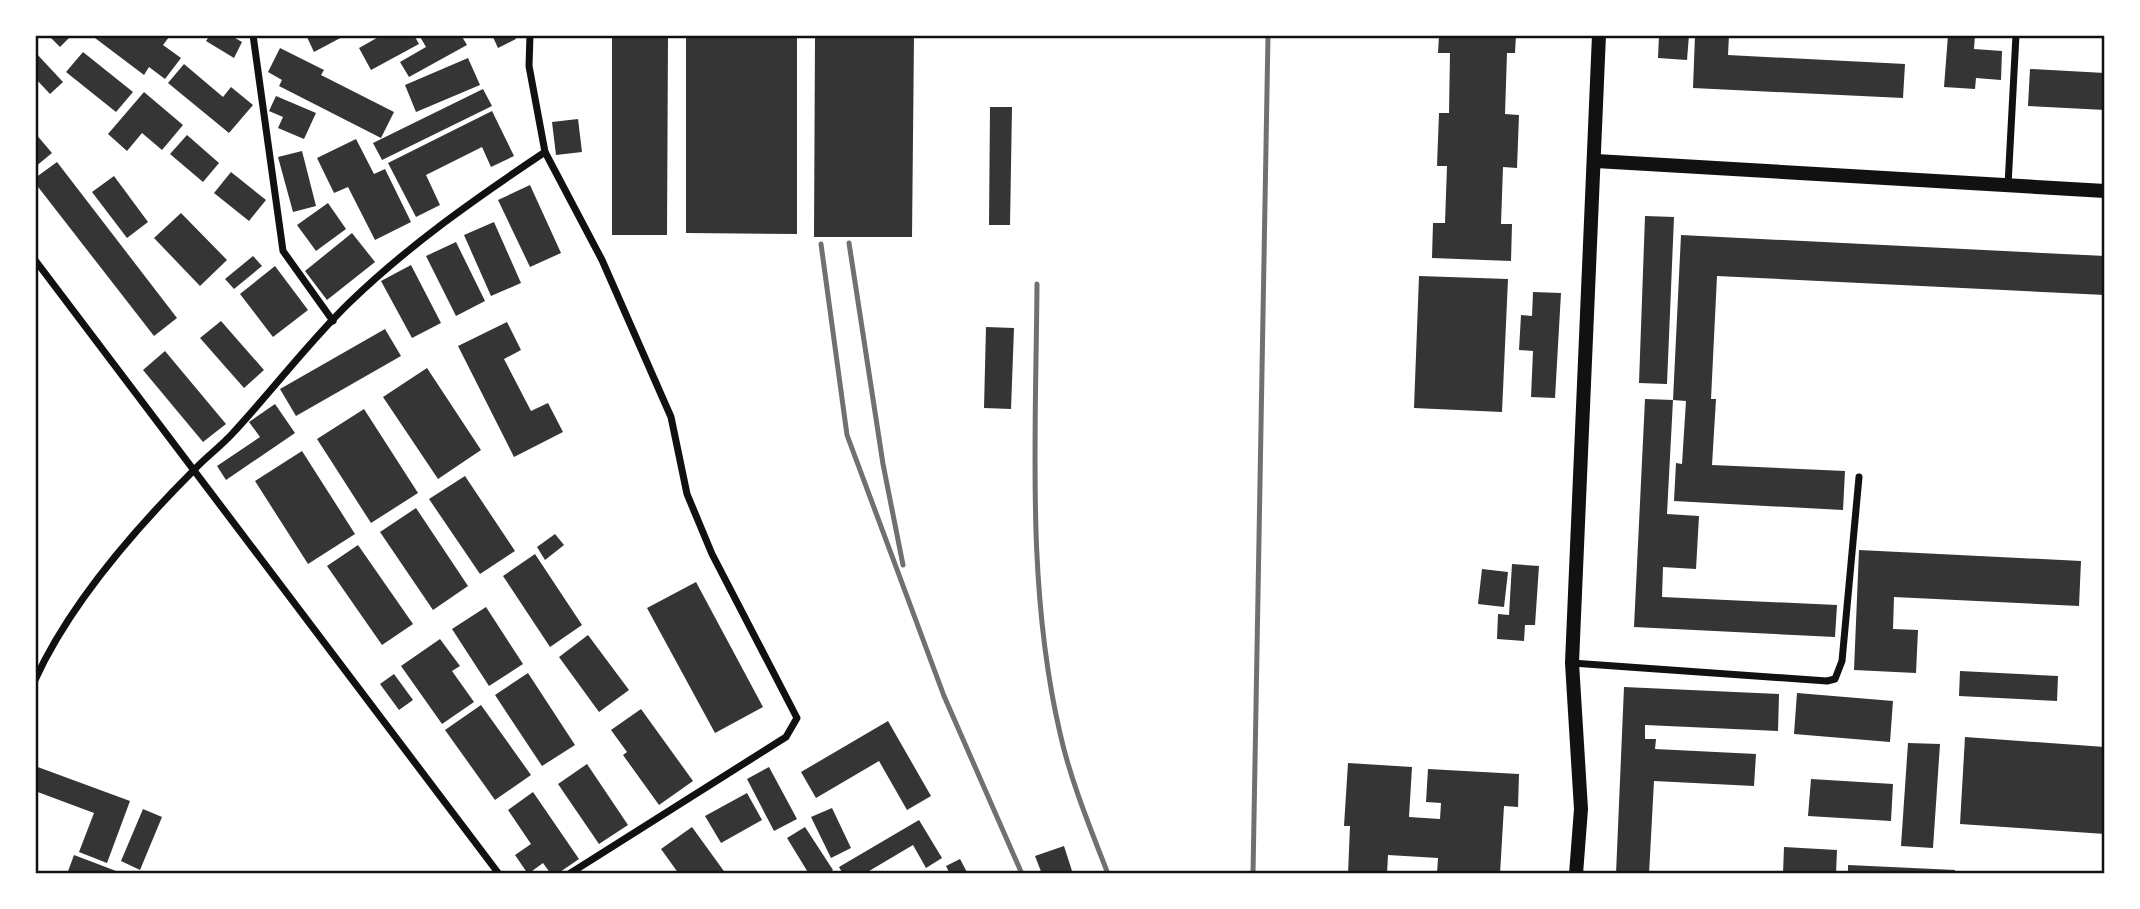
<svg xmlns="http://www.w3.org/2000/svg" width="2140" height="909" font-family="Merriweather,serif">
  <style>
    .building { fill: #353535 }
    .lines { fill: none; stroke-linecap: round; stroke-linejoin: round }
    .minor { stroke: #111; stroke-width: 7 }
    .secondary { stroke: #111; stroke-width: 14 }
    .rail { stroke: #707070; stroke-width: 5 }
    .neatline { fill: none; stroke: #111; stroke-width: 2.5 }
  </style>
  <rect width="100%" height="100%" fill="#fff"/>
  <g class="building">
    <path d="M48,35H72L60,47Z"/>
    <path d="M97,35H166L169,37L163,45L181,58L165,79L149,67L144,75L95,38Z"/>
    <path d="M210,35H230L242,42L234,58L206,41Z"/>
    <path d="M306,35H346L314,52Z"/>
    <path d="M382,35H414L419,44L371,70L359,48Z"/>
    <path d="M419,35H461L467,45L409,77L400,62L426,47Z"/>
    <path d="M492,35H514L516,39L498,48Z"/>
    <path d="M612,35H668L667,235H612Z"/>
    <path d="M686,35H797V234L686,233Z"/>
    <path d="M815,35H914L912,237H814Z"/>
    <path d="M1439,35H1516L1515,53H1507L1505,114L1519,115L1517,168L1503,167L1501,224H1512L1511,261L1432,258L1433,223H1445L1447,166H1437L1439,113H1449L1450,53H1438Z"/>
    <path d="M1659,35H1689L1687,60L1658,58Z"/>
    <path d="M1695,35H1729L1728,55L1905,64L1903,98L1693,88Z"/>
    <path d="M1948,35H1975L1974,49L2002,51L2001,80L1976,78L1975,89L1944,87Z"/>
    <path d="M280,48L324,70L321,75L394,112L381,138L279,86L282,80L268,72Z"/>
    <path d="M35,52L63,82L50,94L35,78Z"/>
    <path d="M83,52L133,92L116,112L66,72Z"/>
    <path d="M468,58L480,85L416,112L405,85Z"/>
    <path d="M184,64L223,97L231,87L253,105L229,133L168,83Z"/>
    <path d="M2030,69L2105,73V110L2028,106Z"/>
    <path d="M483,89L492,106L382,160L373,143Z"/>
    <path d="M144,92L183,125L162,150L142,133L127,151L108,134Z"/>
    <path d="M276,96L316,113L304,139L278,128L283,117L269,111Z"/>
    <path d="M990,107H1012L1010,225H989Z"/>
    <path d="M492,111L514,156L491,167L482,147L426,175L440,205L416,217L388,163Z"/>
    <path d="M578,119L582,152L556,155L552,122Z"/>
    <path d="M35,133L52,153L35,167Z"/>
    <path d="M187,135L219,163L203,182L170,154Z"/>
    <path d="M356,139L374,174L385,169L411,222L375,240L348,187L334,193L317,158Z"/>
    <path d="M302,151L316,206L293,212L278,157Z"/>
    <path d="M57,162L177,318L154,336L35,183V178Z"/>
    <path d="M231,172L266,200L249,221L214,193Z"/>
    <path d="M114,176L148,222L127,238L92,192Z"/>
    <path d="M530,185L561,253L530,267L498,200Z"/>
    <path d="M328,203L346,229L316,251L297,225Z"/>
    <path d="M181,213L227,260L200,286L154,238Z"/>
    <path d="M1645,216L1674,217L1667,384L1639,383Z"/>
    <path d="M494,222L521,283L491,296L464,235Z"/>
    <path d="M352,233L375,262L327,300L305,271Z"/>
    <path d="M1681,235L2105,256V295L1717,276L1711,399H1716L1712,465L1845,471L1843,510L1674,501L1676,463L1682,464L1686,401L1673,400L1667,514L1699,516L1696,569L1663,567L1662,597L1837,605L1835,637L1634,627L1645,399L1673,400Z"/>
    <path d="M456,242L485,301L456,316L426,256Z"/>
    <path d="M253,256L262,266L234,289L225,279Z"/>
    <path d="M411,265L441,323L412,338L381,281Z"/>
    <path d="M275,266L308,310L273,337L240,294Z"/>
    <path d="M1419,276L1508,279L1502,412L1414,408Z"/>
    <path d="M1533,292L1561,293L1555,398L1531,397L1533,351L1519,350L1521,315L1532,316Z"/>
    <path d="M221,321L264,370L244,388L200,338Z"/>
    <path d="M507,322L521,350L504,359L531,411L548,403L563,432L514,457L458,346Z"/>
    <path d="M986,327L1014,328L1011,409L984,408Z"/>
    <path d="M385,329L401,356L296,416L280,389Z"/>
    <path d="M165,351L226,424L203,442L143,370Z"/>
    <path d="M427,368L481,450L438,479L383,397Z"/>
    <path d="M275,404L295,433L226,480L217,466L260,437L249,422Z"/>
    <path d="M364,409L418,493L371,523L317,439Z"/>
    <path d="M302,451L355,534L308,564L255,481Z"/>
    <path d="M465,476L515,551L480,574L429,499Z"/>
    <path d="M416,508L468,586L433,610L380,532Z"/>
    <path d="M555,534L564,545L545,560L537,547Z"/>
    <path d="M358,545L413,624L382,645L327,566Z"/>
    <path d="M1859,550L2081,561L2079,606L1894,597L1893,629L1918,630L1916,673L1854,670Z"/>
    <path d="M535,554L582,625L550,647L503,576Z"/>
    <path d="M1512,564L1539,566L1535,625H1525L1524,641L1497,639L1498,614L1509,615Z"/>
    <path d="M1482,569L1508,572L1504,607L1478,604Z"/>
    <path d="M696,582L763,707L715,733L647,608Z"/>
    <path d="M486,607L523,664L489,686L452,629Z"/>
    <path d="M588,635L629,690L599,712L559,657Z"/>
    <path d="M440,639L460,666L452,671L474,702L442,724L401,666Z"/>
    <path d="M1960,671L2058,676L2057,701L1959,696Z"/>
    <path d="M528,673L575,745L542,766L495,695Z"/>
    <path d="M394,674L413,700L399,710L380,684Z"/>
    <path d="M1624,687L1779,694L1778,731L1645,725V739H1656L1655,749L1756,754L1754,786L1654,781L1649,874H1616Z"/>
    <path d="M1797,693L1893,701L1890,742L1794,734Z"/>
    <path d="M481,705L531,775L495,800L445,730Z"/>
    <path d="M641,709L693,781L659,805L623,755L627,752L611,730Z"/>
    <path d="M888,721L931,796L907,810L879,761L816,798L801,772Z"/>
    <path d="M1965,737L2105,747V834L1960,824Z"/>
    <path d="M1908,743L1940,744L1933,848L1901,846Z"/>
    <path d="M1348,763L1412,767L1409,817L1440,819L1441,803L1426,802L1428,769L1519,774L1518,807L1504,806L1500,874H1437L1438,858L1388,855L1387,874H1348L1350,826H1344Z"/>
    <path d="M587,764L628,825L599,844L558,784Z"/>
    <path d="M35,766L130,801L107,863L79,852L94,813L35,791Z"/>
    <path d="M769,767L797,819L774,831L747,779Z"/>
    <path d="M1811,779L1893,784L1891,821L1808,816Z"/>
    <path d="M533,792L579,859L557,874H551L543,863L528,874L515,855L531,844L508,810Z"/>
    <path d="M747,793L762,820L721,843L705,816Z"/>
    <path d="M832,808L851,848L831,858L811,817Z"/>
    <path d="M143,809L162,817L140,870L121,861Z"/>
    <path d="M919,820L942,858L926,868L913,845L864,874H843L839,867Z"/>
    <path d="M692,827L726,874H679L661,849Z"/>
    <path d="M805,827L833,870L827,874H809L787,838Z"/>
    <path d="M1064,846L1073,874H1042L1035,856Z"/>
    <path d="M1784,847L1837,850L1836,874H1783Z"/>
    <path d="M74,855L124,874H67Z"/>
    <path d="M960,859L968,874H950L946,866Z"/>
    <path d="M1848,865L1955,870V874H1848Z"/>
  </g>
  <g class="lines">
    <g class="minor">
      <path d="M253,35L283,251L333,321"/>
      <path d="M530,35L529,66L545,152L602,260L671,417L687,494L712,554L797,718L786,737L569,874"/>
      <path d="M2008,185L2016,35"/>
      <path d="M35,260L499,874"/>
      <path d="M1572,663L1827,681L1835,679L1842,661L1859,477"/>
      <path d="M35,680C70,603 134,530 194,470C206,457 220,447 232,434C272,391 307,344 349,303C409,245 476,198 545,152"/>
    </g>
    <g class="secondary">
      <path d="M1596,161L2105,191"/>
      <path d="M1576,874L1581,809L1572,663L1599,35"/>
    </g>
    <g class="rail">
      <path d="M849,243L883,464L903,565"/>
      <path d="M821,244L847,435L944,696L1022,874"/>
      <path d="M1037,284C1036,433 1026,587 1060,733C1070,779 1091,830 1108,874"/>
      <path d="M1253,874L1268,35"/>
    </g>
  </g>
  <rect width="2140" height="909" fill="none" stroke="#ffffff" stroke-width="74"/>
  <rect x="37" y="37" width="2066" height="835" class="neatline"/>
</svg>
